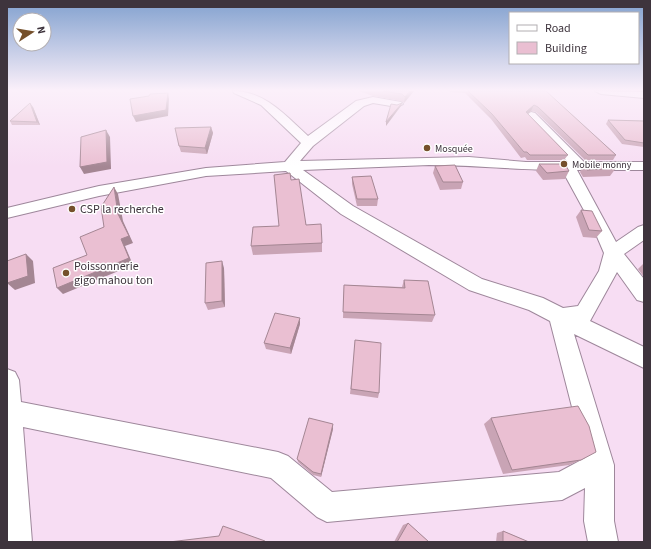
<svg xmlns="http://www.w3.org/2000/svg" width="651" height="549" font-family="'Source Sans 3',sans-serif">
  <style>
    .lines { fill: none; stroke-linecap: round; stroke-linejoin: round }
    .minor-casing { stroke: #9e879b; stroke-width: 2 }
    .minor { fill: #fff; fill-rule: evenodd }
    .wall { fill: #c9a4b5 }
    .shaded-wall { fill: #a48693 }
    .building { fill: #eabfd2; stroke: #a48693 }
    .poi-dot { fill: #75502b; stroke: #fff; stroke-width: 1.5 }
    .labels { text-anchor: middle; stroke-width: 3; stroke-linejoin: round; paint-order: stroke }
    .far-poi-label { font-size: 10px; fill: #3e343d; stroke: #fff; text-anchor: start }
    .poi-label { font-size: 12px; fill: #3e343d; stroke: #fff; text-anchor: start }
  </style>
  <rect width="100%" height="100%" fill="#f7ddf3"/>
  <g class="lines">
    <g class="minor-casing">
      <g id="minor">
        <path d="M233,91C265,91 286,116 308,136L356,101L373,97L401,102L403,104L397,107L373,103L364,106L313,146L300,161L469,157L526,162H568L527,119L525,116L531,112L535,113L584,162H644V170H577L616,242L638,227L644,225V240L624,254L644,279V302L637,300L617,272L590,321L644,347V368L574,334L614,465V521L618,542H588L584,521L585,488L562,500L327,522L317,517L271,478L23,427L32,542H7V369L15,372L19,380L21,402L278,452L288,456L332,492L559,472L585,458L550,321L529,310L469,290L341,214L286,171L206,176L99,196L7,218V208L99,186L206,168L285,162L301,143L261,105L234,93ZM429,165C474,165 518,170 562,170L592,225L604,253L599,271L578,306L563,308L543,298L482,279L353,206L303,170Z"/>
        <path d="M595,91L644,92V98L601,94Z"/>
      </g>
    </g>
    <use href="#minor" class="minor"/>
  </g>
  <g class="wall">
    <path d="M359,91H414L404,103L401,101L373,96Z"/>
    <path d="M450,91H546L616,155L613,160H585L536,112L531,111L528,114L568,155L564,160H527L525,157L521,158L491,119L465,93L450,92Z"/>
    <path d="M33,107L40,125H12L10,121Z"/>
    <path d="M608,120L644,121V147L622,144L606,124Z"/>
    <path d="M211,127L213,133L207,154L181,152L179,146Z"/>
    <path d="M539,164L569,171L565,179L543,180L536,171Z"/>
    <path d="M584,164L616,168L610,176L583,177L580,172Z"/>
    <path d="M435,166L463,182L461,189L440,190L433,173Z"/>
    <path d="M352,177L378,199L377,206H357L352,184Z"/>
    <path d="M291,180L306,225L322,243V252L253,255L251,246L279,226Z"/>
    <path d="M581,210L602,231L596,238L583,237L576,217Z"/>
    <path d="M644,263V277L638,269Z"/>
    <path d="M224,268L225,307L208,310L205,303Z"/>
    <path d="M404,280L435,315L432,322L343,318L344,285L402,287Z"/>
    <path d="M300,324L291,354L266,349L264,343Z"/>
    <path d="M355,346L379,393L378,398L350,394Z"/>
    <path d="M491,418L581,460L569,465L503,474L484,424Z"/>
    <path d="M333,429L321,477L313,475L298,462L297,459Z"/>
    <path d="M408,523L429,542H394L403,525Z"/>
    <path d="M503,531L529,542H496L497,533Z"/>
  </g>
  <g class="shaded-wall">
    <path d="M410,91H414L404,103L405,97Z"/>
    <path d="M168,93L169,99L168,116L136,122L133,116Z"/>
    <path d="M30,103L33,107L40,125L37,122Z"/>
    <path d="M402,103L401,106L386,126V122Z"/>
    <path d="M534,105L531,111L524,117L526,112Z"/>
    <path d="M211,127L213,133L207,154L205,148Z"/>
    <path d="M106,130L110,137L111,169L84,174L80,167Z"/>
    <path d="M114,187L118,194L123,221L133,243L125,246L133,265L63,294L57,288L121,239L118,214Z"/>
    <path d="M26,254L33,261L35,283L15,290L7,283Z"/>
    <path d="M222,261L224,268L225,307L222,301Z"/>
    <path d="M300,318V324L291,354L290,348Z"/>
    <path d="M333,424V429L321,477V474Z"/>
  </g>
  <g class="building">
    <path d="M383,91H410L405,97L402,94Z"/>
    <path d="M468,91H546L616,155H588L538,107L534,105L526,112L568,155H530L527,152H524L492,114Z"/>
    <path d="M168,93L166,110L133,116L130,99L149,96L150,94Z"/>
    <path d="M30,103L37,122L10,121Z"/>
    <path d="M402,103L386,122L391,104L397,105Z"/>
    <path d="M608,120L644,121V143L625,140Z"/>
    <path d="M211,127L205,148L179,146L175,128Z"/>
    <path d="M106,130L107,162L80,167L81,137Z"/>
    <path d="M539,164H565L569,171L547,173Z"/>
    <path d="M584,164H611L616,168L587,170Z"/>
    <path d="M455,165L463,182H443L435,166Z"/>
    <path d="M290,173L291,180L299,179L306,225L321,224L322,243L251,246L253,227L279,226L274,175Z"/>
    <path d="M371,176L378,199H357L352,177Z"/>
    <path d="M114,187L118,214L129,236L121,239L129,258L57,288L53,268L87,255L80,237L104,227L101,207Z"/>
    <path d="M581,210L592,211L602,231L589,230Z"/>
    <path d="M26,254L28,276L7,283V261Z"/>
    <path d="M222,261V301L205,303L206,263Z"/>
    <path d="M404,280L428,281L435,315L343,312L344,285L405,288Z"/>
    <path d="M275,313L300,318L290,348L264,343Z"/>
    <path d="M355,340L381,343L379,393L351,389Z"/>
    <path d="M578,406L589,426L596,452L581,460L512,470L491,418Z"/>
    <path d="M309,418L333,424L321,474L313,472L297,459Z"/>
    <path d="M408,523L429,542H397Z"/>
    <path d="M223,526L265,541V542H169L219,536Z"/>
    <path d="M503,531L529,542H503Z"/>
  </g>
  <linearGradient id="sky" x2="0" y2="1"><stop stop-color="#82a1cf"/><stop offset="0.54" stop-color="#fbf0fa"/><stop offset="1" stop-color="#fbf0fa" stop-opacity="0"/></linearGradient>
  <rect width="651" height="167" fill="url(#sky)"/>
  <g class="poi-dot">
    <circle cx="427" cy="148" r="4"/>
    <circle cx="564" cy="164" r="4"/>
    <circle cx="72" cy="209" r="4"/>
    <circle cx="66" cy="273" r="4"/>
  </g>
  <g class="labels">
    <g class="far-poi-label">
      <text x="435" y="152">Mosquée</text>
      <text x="572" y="168">Mobile monny</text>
    </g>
    <g class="poi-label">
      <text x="80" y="213">CSP la recherche</text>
      <text x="74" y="270">Poissonnerie<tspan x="74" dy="14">gigo mahou ton</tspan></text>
    </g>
  </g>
  <rect width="651" height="549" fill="none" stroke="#3e343d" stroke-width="16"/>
  <rect x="509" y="12" width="130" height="52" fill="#ffffff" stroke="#b2aeb1"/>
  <rect x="517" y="25" width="20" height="6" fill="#ffffff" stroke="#b2aeb1"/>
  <text x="545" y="32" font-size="12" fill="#3e343d">Road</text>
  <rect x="517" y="42" width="20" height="12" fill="#eabfd2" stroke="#b2aeb1"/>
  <text x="545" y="52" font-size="12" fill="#3e343d">Building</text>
  <g transform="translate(32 32) rotate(78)"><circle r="19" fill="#ffffff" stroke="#b2aeb1"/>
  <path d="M0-3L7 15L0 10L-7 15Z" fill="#75502b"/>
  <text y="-6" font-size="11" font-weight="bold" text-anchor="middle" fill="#3e343d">N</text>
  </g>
</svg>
